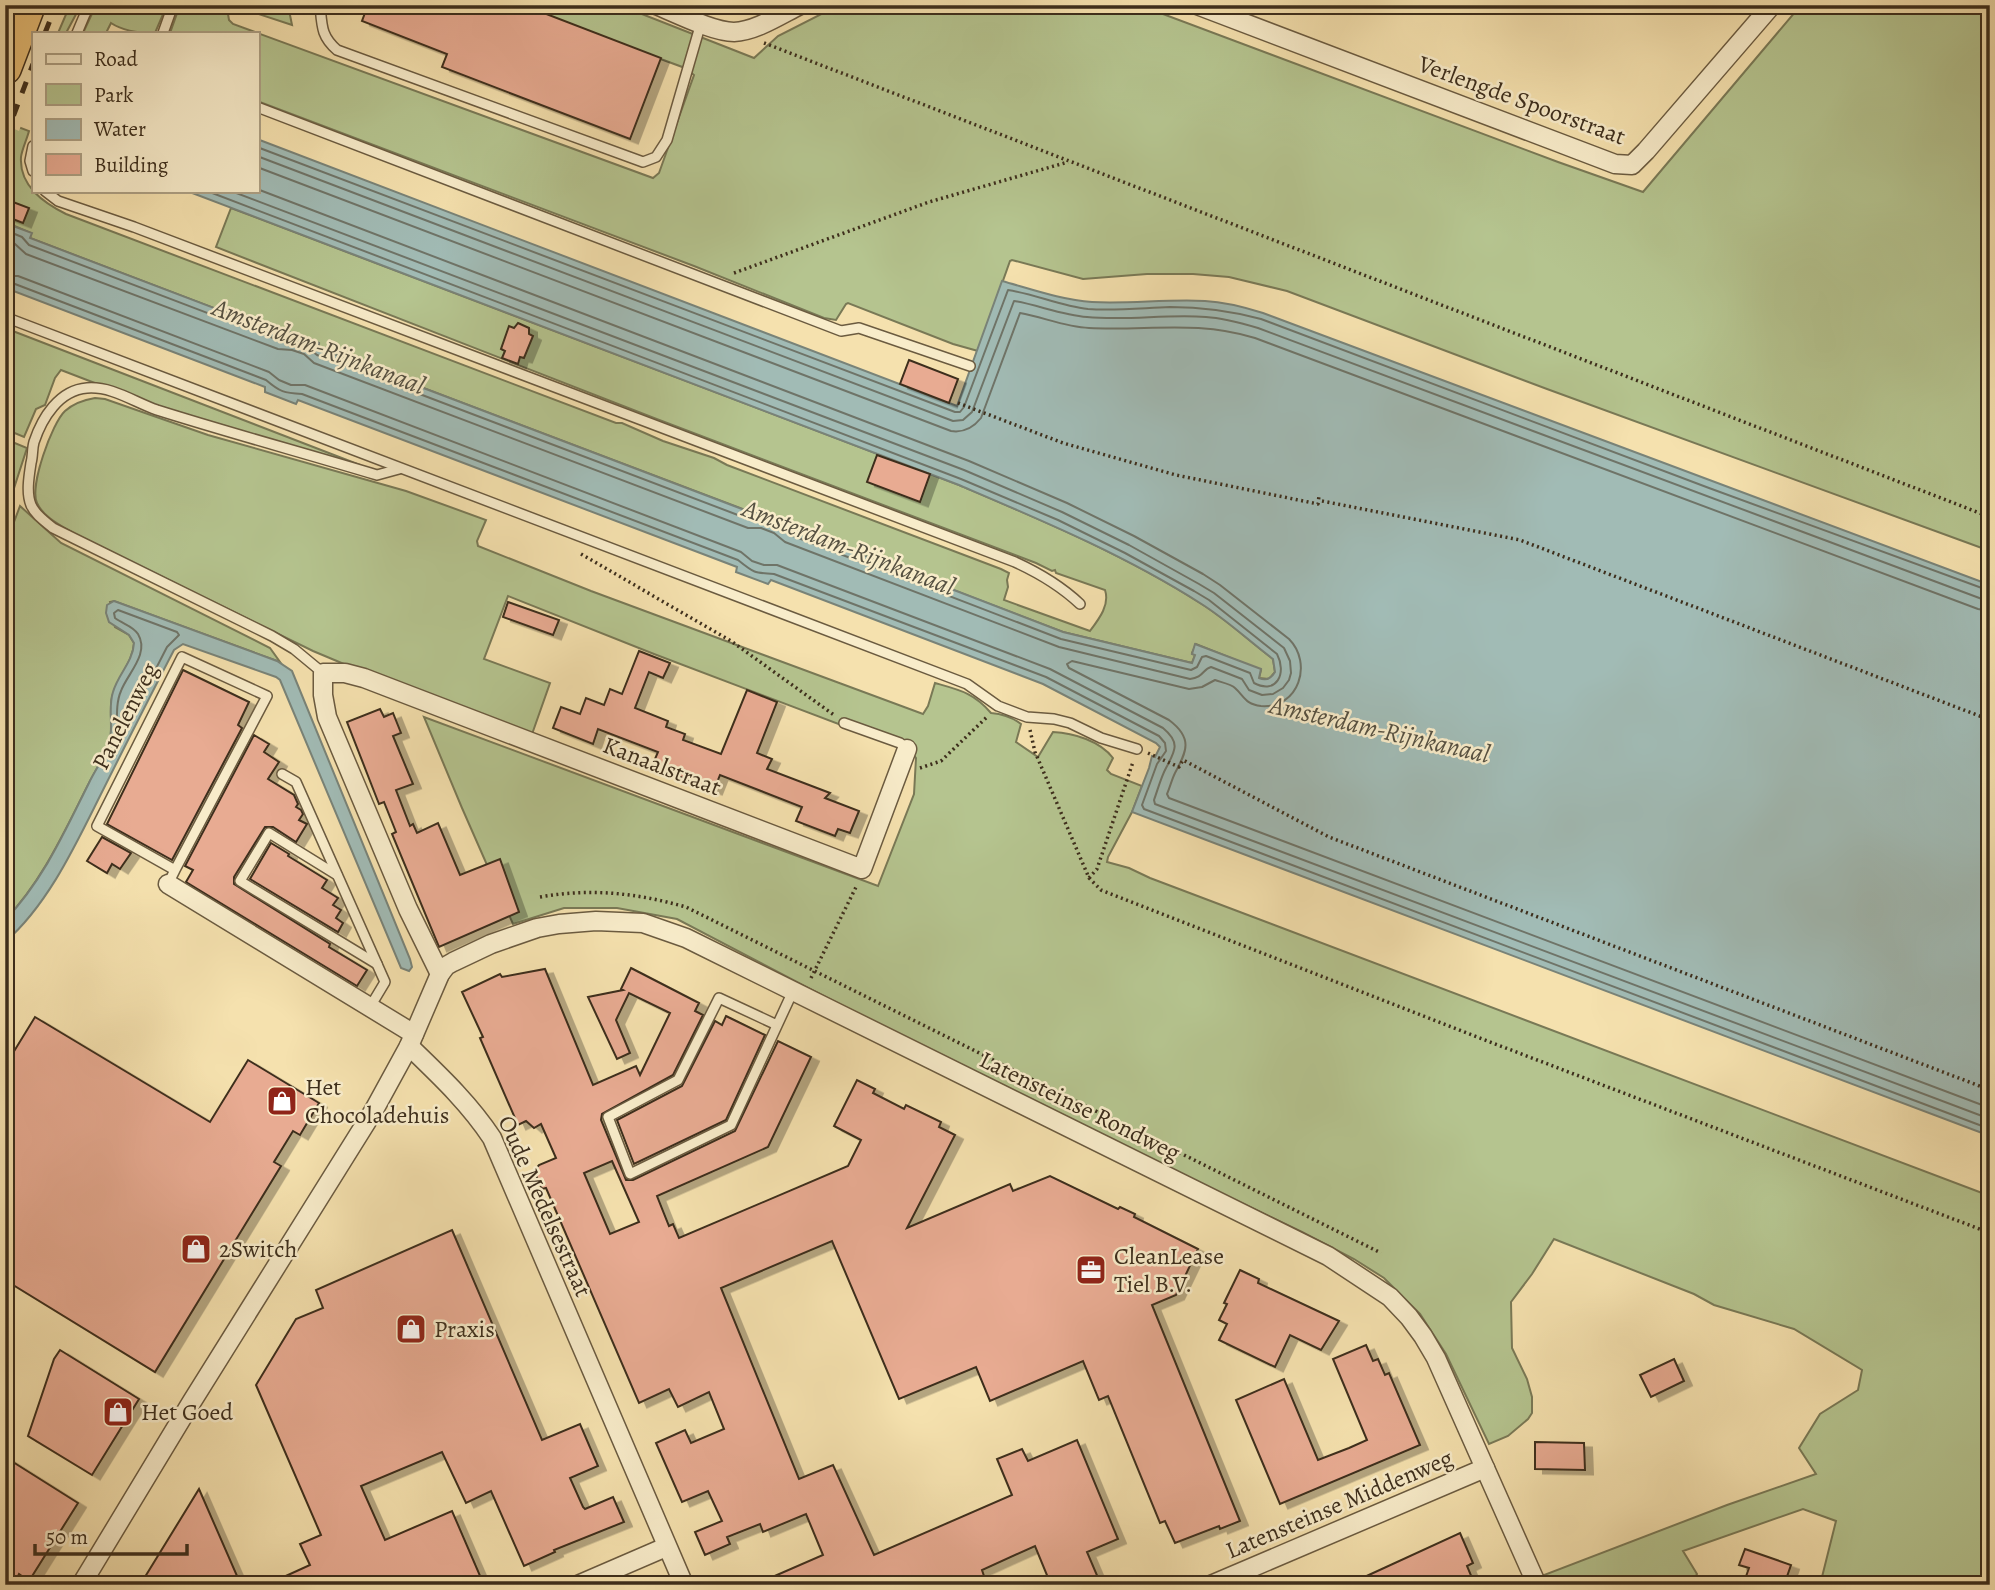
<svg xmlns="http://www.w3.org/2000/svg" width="1995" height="1590" font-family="Alegreya,serif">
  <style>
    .green { fill: #b5c48f; stroke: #797956; stroke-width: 2 }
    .water { fill: #a1bbb5; stroke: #798378; stroke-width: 2 }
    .pier { fill: #f5e1ae }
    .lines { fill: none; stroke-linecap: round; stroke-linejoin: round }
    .shore { stroke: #6f7468; stroke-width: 2 }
    .building { fill: #e8ab92; stroke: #3d2e1c; stroke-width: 2; fill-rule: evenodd; filter: url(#shadow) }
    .lane-casing { stroke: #6b5b40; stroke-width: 12 }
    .street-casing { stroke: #6b5b40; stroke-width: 21 }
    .highway-casing { stroke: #3d2e1c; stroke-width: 35 }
    .path { stroke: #3d2e1c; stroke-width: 3.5; stroke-dasharray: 2 3.5; stroke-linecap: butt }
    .lane { stroke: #f8ecca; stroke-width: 9 }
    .street { stroke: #f8ecca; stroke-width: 18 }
    .highway { stroke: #eac077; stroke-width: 32 }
    .rail { stroke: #3d2e1c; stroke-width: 5; stroke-dasharray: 12 12; stroke-linecap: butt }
    .labels { text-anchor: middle; stroke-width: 5; stroke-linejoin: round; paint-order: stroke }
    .street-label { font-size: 24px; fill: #3d2e1c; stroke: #f8ecca }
    .poi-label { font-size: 24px; fill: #3d2e1c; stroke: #f8ecca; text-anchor: start }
    .water-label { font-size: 26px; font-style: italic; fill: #565142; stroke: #f8ecca }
  </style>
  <defs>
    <filter id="shadow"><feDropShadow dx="8" dy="4.5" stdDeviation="0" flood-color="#0004"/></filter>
  </defs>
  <rect width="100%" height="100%" fill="#f5e1ae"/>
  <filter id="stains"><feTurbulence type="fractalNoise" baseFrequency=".00286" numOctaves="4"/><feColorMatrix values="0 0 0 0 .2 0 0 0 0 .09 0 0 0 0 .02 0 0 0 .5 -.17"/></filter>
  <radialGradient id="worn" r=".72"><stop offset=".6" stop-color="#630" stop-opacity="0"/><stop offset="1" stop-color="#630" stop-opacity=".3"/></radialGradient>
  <g class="green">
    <path d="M70,5H81L66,33H58Z"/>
    <path d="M96,5H167L155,33C141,33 123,31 111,23L106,33H83Z"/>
    <path d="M180,5H288L292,25L234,6L228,14L229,20L233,24L653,178L659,173L694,75L685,68L514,5H619L754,58L778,36L839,5H1139L1558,162L1643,192L1801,5H1990V551L1547,389L1287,291L1229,277L1193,274H1147L1083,279L1012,260L1010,261L978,351L953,344L848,303L846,304L836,320L824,318L694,266L257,101V33H170Z"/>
    <path d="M5,122L29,131C27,139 22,149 21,157C19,186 44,203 66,214L616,423H622L663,441L714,458L727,465L1001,569L1009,573L1007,580L1008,587L1004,600L1090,631C1099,619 1110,605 1105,590L1056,573L1055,570L1052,571L1036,563L654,418L216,247L231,208L959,485C1041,520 1125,555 1200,603C1226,619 1249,641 1273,659L1275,672L1269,679L1259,678L1261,670L1196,644L1192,653L1195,655L1192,663L1063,632L789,527L790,522L757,510L756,514L318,348L319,344L286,333L285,335L30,238L31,233L5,222Z"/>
    <path d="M5,328L360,465L178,415L61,370L55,378L45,405L36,409L24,437L5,429Z"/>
    <path d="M95,398L105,399L208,435L406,491L486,520L477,541L478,546L591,591L923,714L928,706L935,683C960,690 974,693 991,713C1003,714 1012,717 1021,724L1016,742L1038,757L1053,732C1074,733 1100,741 1113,758L1107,770L1111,774L1142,786L1132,812L1108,857L1107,862L1129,868L1150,878L1990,1196V1585H1820L1836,1521L1803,1509L1683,1551L1697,1574L1691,1585H1548L1544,1575L1727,1505L1816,1474L1799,1448L1820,1414L1858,1390L1862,1370L1794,1329L1714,1305L1694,1294L1554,1239L1532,1274L1511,1302L1512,1348L1527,1379L1532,1397V1413L1528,1419L1508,1436L1489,1444L1446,1354L1420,1314L1384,1278L1354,1259L1302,1232L1097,1134L881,1026L677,919L617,908H564L513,924L462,808L424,717L878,886L914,794L916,758L913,754L894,745L654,654L508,596L484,659L550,683L531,737L363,672L313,651L75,534C62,526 43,517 37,503C29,487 52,423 65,411C74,403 83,400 95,398Z"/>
    <path d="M5,439L27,448L5,516Z"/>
    <path d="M20,506L61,543L270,648L280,662L114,601L110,602L115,627L129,635L134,643C133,663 116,678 112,697C109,711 113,726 110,740C107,753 95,771 89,783C64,832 43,880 5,920V546Z"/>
  </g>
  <g class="water">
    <path d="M257,139L957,406L1002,281C1031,289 1062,300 1092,302C1129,304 1167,299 1205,301C1225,302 1244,307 1263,313L1990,585V1136L1132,812L1149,768L1152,756L1155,757L1160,747L1156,743L1043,684L771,580L768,584L736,572L737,567L298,400L296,404L265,392V387L11,290L9,294L5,293V223L32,233L30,238L285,335L289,332L319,343L318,348L755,514L757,510L791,522L790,527L1063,632L1192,663L1195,655L1192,654L1195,644L1261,669L1259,678C1266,681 1271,679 1275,672L1273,659C1249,641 1226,619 1200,603C1125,555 1041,520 959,485L187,191H257Z"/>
    <path d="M114,601L277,661L292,671L410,959L412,967L409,971L401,968L280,680L276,677L183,644L174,650C149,698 125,746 101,794C76,844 48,905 5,942V920C43,881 65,831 89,783C95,770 107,754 110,740C113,724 108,707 113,692C118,674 133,662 134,643L129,635L109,622L106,613L107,605Z"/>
  </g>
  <path class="pier" d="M5,41L33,51V93L19,131L5,125Z"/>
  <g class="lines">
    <g class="shore">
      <path d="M257,147L955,412H960L964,407L1008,290C1035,294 1060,306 1088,309C1115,311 1142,308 1170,307C1201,307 1231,311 1261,319L1709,488L1990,591"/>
      <path d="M257,156L953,421L963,420L972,412L1014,301C1038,305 1062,315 1087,317C1126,321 1166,314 1206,317C1224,318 1241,323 1258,328L1982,599L1990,600"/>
      <path d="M257,167L951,431C964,433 973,428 981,418L1020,313C1043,317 1065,327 1089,328C1148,331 1196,320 1255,338L1978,609L1990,611"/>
      <path d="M257,189L969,461L1067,503L1134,536L1203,574L1220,585L1289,639C1313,663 1299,709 1261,706C1245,704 1245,697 1235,688C1231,684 1220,682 1215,680L1202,687L1189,689L1072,661L1067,664L1069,668L1169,720C1193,738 1187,751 1175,773C1172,779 1170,787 1167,794L1169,798L1990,1108"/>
      <path d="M5,230L22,237L29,245L281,341C300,341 303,343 317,355L751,520C769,520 775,523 788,534L1061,639L1191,670L1197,667L1202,657L1206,656L1250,673L1254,683C1277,695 1287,673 1277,654L1209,600L1194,591L1125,553L1058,520L961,479L207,191"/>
      <path d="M5,239L15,244L26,254L278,349L292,350L304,354L314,363L748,528H761L774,533L785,542L1059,647L1190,679C1203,678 1203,669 1211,667L1242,679L1249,690L1262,695L1273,694L1283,688L1289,680L1291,673L1290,661L1284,648L1214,593L1199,584L1129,545L1062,512L964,470L231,191"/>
      <path d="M5,276H18L269,372L279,380L291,385H305L741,552L752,561L764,565H777L1050,669L1163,728C1181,743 1175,751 1166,768C1161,777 1158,789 1154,800L1155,804L1990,1119"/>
      <path d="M5,286L10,284H15L266,380C280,392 284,393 302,394L738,560C754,573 754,573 774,574L1046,677L1159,736L1165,743L1166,751L1157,764L1142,805L1144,809L1990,1129"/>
      <path d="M118,610L177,632L179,635L167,647L124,731L121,733L117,730C117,717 116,702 121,691C127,674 150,654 138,634C133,626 123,624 115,618L114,613Z"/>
    </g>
  </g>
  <g class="building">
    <path d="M368,5H523L661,58L630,139L442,67L447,54L362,21Z"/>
    <path d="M5,199L29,208L23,223L5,216Z"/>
    <path d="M518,323L529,328V334L533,336L524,358L520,357L518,364L502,358L505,351L501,349L509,326L514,328Z"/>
    <path d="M909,360L958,379L949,403L900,384Z"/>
    <path d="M877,455L930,474L920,502L867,482Z"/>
    <path d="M508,602L559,620L553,635L503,617Z"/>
    <path d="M639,651L670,663L663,678L649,672L635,708L668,721L666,727L685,734L683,740L721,754L747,690L777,702L757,753L772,759L767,769L830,793L825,798L859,811L850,833L838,829L835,836L796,821L802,807L720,775L714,790L652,766L658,752L598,729L593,744L553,728L561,707L580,714L586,698L604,705L610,689L622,694Z"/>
    <path d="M183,670L249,702L238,725L242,728L172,860L107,824Z"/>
    <path d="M380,709L384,717L393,713L401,733L393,736L413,784L396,790L410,826L413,824L417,833L438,823L460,875L500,859L519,912L439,947L392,834L396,832L384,802L379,804L347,722Z"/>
    <path d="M254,735L269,744L264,752L279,762L268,779L294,795L298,804L296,807L301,810L303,814L299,820L307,824L296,842L273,827H265L234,877V884L330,944L329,947L367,970L357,986L186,882L193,870L185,866Z"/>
    <path d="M102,837L131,853L120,869L112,864L107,873L87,861Z"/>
    <path d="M271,843L289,854L288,856L327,880L322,888L338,898L333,905L341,910L336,918L343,923L338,932L250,879Z"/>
    <path d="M631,968L699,1003L695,1011L703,1015L673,1075L602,1114L601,1120L626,1180H633L735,1131L778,1041L811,1057L768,1147L657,1196L669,1226L673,1224L679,1238L848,1166L861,1140L834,1126L857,1080L875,1089L873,1093L904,1109L906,1105L941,1122L939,1127L955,1135L907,1228L1010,1184L1013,1191L1050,1176L1118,1209L1120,1207L1135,1214L1134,1217L1198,1249L1176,1295L1152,1305L1240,1521L1220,1529L1219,1526L1175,1543L1165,1521L1160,1523L1108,1396L1099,1400L1083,1361L990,1401L976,1367L899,1399L832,1241L721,1288L799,1479L833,1465L874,1555L1012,1495L997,1459L1022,1449L1028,1461L1077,1440L1118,1539L1087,1552L1099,1580L1088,1585H1051L1035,1546L982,1570L987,1585H754L823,1555L806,1514L763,1532L760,1524L727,1537L730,1544L705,1555L695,1532L722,1521L708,1491L682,1502L656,1443L685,1430L691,1443L724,1429L709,1392L678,1407L669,1389L639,1403L546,1188L542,1189L534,1171L539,1165L556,1158L541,1124L534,1128L526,1121L518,1125L480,1038L483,1037L462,992L500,974L502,977L545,969L593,1085L636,1066L640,1075L670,1013L629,993L616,1020L630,1053L617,1059L588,997L623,990L621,989ZM612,1161L639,1222L610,1234L584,1173Z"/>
    <path d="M726,1016L765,1035L726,1120L634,1164L617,1120L682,1086L715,1021L722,1025Z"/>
    <path d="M35,1017L210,1122L248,1060L319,1103L300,1135L293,1131L274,1162L281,1166L155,1372L5,1280V1066Z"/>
    <path d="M452,1230L542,1440L580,1424L598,1466L570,1478L583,1507L585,1509L613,1497L624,1522L554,1550L555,1552L524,1566L491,1491L466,1503L442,1452L361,1486L385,1540L452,1511L484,1585H266L310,1565L300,1544L321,1535L256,1385L296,1319L323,1308L316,1290Z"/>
    <path d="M1240,1270L1259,1279L1258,1283L1339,1321L1321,1350L1290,1335L1275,1367L1219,1340L1227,1324L1219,1320L1227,1304L1224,1303Z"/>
    <path d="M1366,1345L1373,1361L1378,1359L1385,1375L1389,1373L1420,1445L1280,1504L1236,1400L1284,1379L1318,1460L1349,1448L1367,1440L1333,1359Z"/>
    <path d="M60,1350L139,1399L92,1475L28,1436L54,1359Z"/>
    <path d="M1674,1359L1684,1381L1651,1397L1640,1375Z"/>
    <path d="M1535,1442L1584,1443L1585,1470L1535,1469Z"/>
    <path d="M5,1457L78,1503L29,1581L19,1574L14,1585H5Z"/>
    <path d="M199,1489L241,1585H140Z"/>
    <path d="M1460,1533L1473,1563L1467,1566L1475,1585H1347Z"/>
    <path d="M1745,1549L1791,1565L1784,1585H1743L1749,1568L1739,1565Z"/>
  </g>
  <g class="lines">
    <g class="lane-casing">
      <g id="lane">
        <path d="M320,5C322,26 321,36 337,50L643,162L656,157L667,140L701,23"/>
        <path d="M77,33L85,14L91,5"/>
        <path d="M163,33L173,5"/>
        <path d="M257,107L841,331L859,328L970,366"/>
        <path d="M33,146L30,161L33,171"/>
        <path d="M45,191L58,201L134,227L1015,562C1039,573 1061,586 1080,604"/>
        <path d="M5,317L967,684L998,706L1027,717L1054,719L1070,723L1101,738L1137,749"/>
        <path d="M323,673L294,649L272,636L53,528C46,522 35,515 31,505C26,493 29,476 31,463C33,456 32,449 34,442C42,418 59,390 87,388C112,386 134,402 157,410C230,433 304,453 377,475L399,469"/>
        <path d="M844,723L900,743L907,749"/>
        <path d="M282,774L296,782L385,982L370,1007"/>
        <path d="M337,875L269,833L240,881L377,964"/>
        <path d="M168,884L175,870L267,696L182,657L97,826L175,870"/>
        <path d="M777,1025L719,998L678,1080L608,1117L630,1174L731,1125L793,991"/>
      </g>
    </g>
    <g class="street-casing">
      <g id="street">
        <path d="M656,5C676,13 713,32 734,32C756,31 780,15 800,5"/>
        <path d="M1197,5L1615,164L1632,165L1646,151L1772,5"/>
        <path d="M168,884L414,1034"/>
        <path d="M440,974L408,909L327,717L323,695V673H345L364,678L862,869L907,749"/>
        <path d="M409,1046C439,1075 469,1103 492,1138L684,1585"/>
        <path d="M81,1585L191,1403L374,1110L409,1046L440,974L446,966L453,962L491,944L537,928L559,924L596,921L643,923L686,938L1328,1256L1390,1297L1409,1317L1423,1336L1436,1358L1537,1585"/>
        <path d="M578,1585L666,1547"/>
        <path d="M1211,1585L1485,1468"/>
      </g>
    </g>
    <g class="highway-casing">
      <path id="highway" d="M5,68L29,5"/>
    </g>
    <g class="path">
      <path d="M764,43L1990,517"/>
      <path d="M734,273L929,202L1068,162"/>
      <path d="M958,403L1063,443L1176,475L1318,504L1319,496"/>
      <path d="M1322,501L1520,540L1990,720"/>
      <path d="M581,554L731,641L834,715"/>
      <path d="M1030,730L1035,752L1089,878L1101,890L1477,1037L1990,1233"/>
      <path d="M1148,753L1179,767L1183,760L1329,837L1990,1090"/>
      <path d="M920,768L941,761L988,716"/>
      <path d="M1089,878L1097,869L1133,762"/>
      <path d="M540,897C592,888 636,893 686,907L1381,1253"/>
      <path d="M811,978L857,885"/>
    </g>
    <use href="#lane" class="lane"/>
    <use href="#street" class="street"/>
    <use href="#highway" class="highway"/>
    <g class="rail">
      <path d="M45,33L56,5"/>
      <path d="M5,138L33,64"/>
    </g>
  </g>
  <defs>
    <g id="shop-square" transform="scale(1.575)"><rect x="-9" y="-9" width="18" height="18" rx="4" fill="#8f2418" stroke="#f8ecca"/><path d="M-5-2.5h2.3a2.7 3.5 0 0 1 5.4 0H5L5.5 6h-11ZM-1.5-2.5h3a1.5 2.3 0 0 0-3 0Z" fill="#fff"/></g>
    <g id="office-square" transform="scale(1.575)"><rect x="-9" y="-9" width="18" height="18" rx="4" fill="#8f2418" stroke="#f8ecca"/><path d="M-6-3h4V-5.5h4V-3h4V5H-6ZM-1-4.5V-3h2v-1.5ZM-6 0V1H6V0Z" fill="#fff"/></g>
  </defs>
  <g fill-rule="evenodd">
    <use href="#shop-square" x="282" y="1101"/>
    <use href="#shop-square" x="196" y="1249"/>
    <use href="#office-square" x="1091" y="1270"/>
    <use href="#shop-square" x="411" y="1329"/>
    <use href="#shop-square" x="118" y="1412"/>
  </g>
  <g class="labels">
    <g class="street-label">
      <text transform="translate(1522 100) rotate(20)" y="8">Verlengde Spoorstraat</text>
      <text transform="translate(125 716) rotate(-63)" y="8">Panelenweg</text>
      <text transform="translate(662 766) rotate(21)" y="8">Kanaalstraat</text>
      <text transform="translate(1080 1106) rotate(26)" y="8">Latensteinse Rondweg</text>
      <text transform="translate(545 1206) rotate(66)" y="8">Oude Medelsestraat</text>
      <text transform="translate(1339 1504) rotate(-23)" y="8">Latensteinse Middenweg</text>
    </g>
    <g class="poi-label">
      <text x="305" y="1095">Het<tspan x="305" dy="28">Chocoladehuis</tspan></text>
      <text x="219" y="1257">2Switch</text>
      <text x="1114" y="1264">CleanLease<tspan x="1114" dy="28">Tiel B.V.</tspan></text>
      <text x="434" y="1337">Praxis</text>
      <text x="141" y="1420">Het Goed</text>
    </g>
    <g class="water-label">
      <text transform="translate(319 346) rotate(21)" y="9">Amsterdam-Rijnkanaal</text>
      <text transform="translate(849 547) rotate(21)" y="9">Amsterdam-Rijnkanaal</text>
      <text transform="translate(1380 729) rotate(13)" y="9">Amsterdam-Rijnkanaal</text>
    </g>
  </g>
  <rect width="1995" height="1590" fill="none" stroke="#f5e1ae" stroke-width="28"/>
  <rect x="7" y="7" width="1981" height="1576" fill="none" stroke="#3d2e1c" stroke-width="3.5"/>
  <rect x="14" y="14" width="1967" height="1562" fill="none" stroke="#3d2e1c" stroke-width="2"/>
  <rect x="32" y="32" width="228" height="161" fill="#f8ecca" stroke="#ada084" stroke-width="2"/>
  <rect x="46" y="54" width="35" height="10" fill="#f8ecca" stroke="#ada084" stroke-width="2"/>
  <text x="94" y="66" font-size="21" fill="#3d2e1c">Road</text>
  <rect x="46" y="84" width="35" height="21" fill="#b5c48f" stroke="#ada084" stroke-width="2"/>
  <text x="94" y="102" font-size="21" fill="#3d2e1c">Park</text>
  <rect x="46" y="119" width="35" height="21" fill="#a1bbb5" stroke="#ada084" stroke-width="2"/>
  <text x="94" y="136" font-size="21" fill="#3d2e1c">Water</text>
  <rect x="46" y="154" width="35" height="21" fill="#e8ab92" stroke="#ada084" stroke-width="2"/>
  <text x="94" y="172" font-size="21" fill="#3d2e1c">Building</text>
  <path d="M35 1544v10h152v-10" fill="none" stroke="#3d2e1c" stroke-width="3.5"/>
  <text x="46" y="1544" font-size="21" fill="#3d2e1c" stroke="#f8ecca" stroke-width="5" paint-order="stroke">50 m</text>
  <rect width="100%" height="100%" filter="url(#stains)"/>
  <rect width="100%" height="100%" fill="url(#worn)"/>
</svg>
